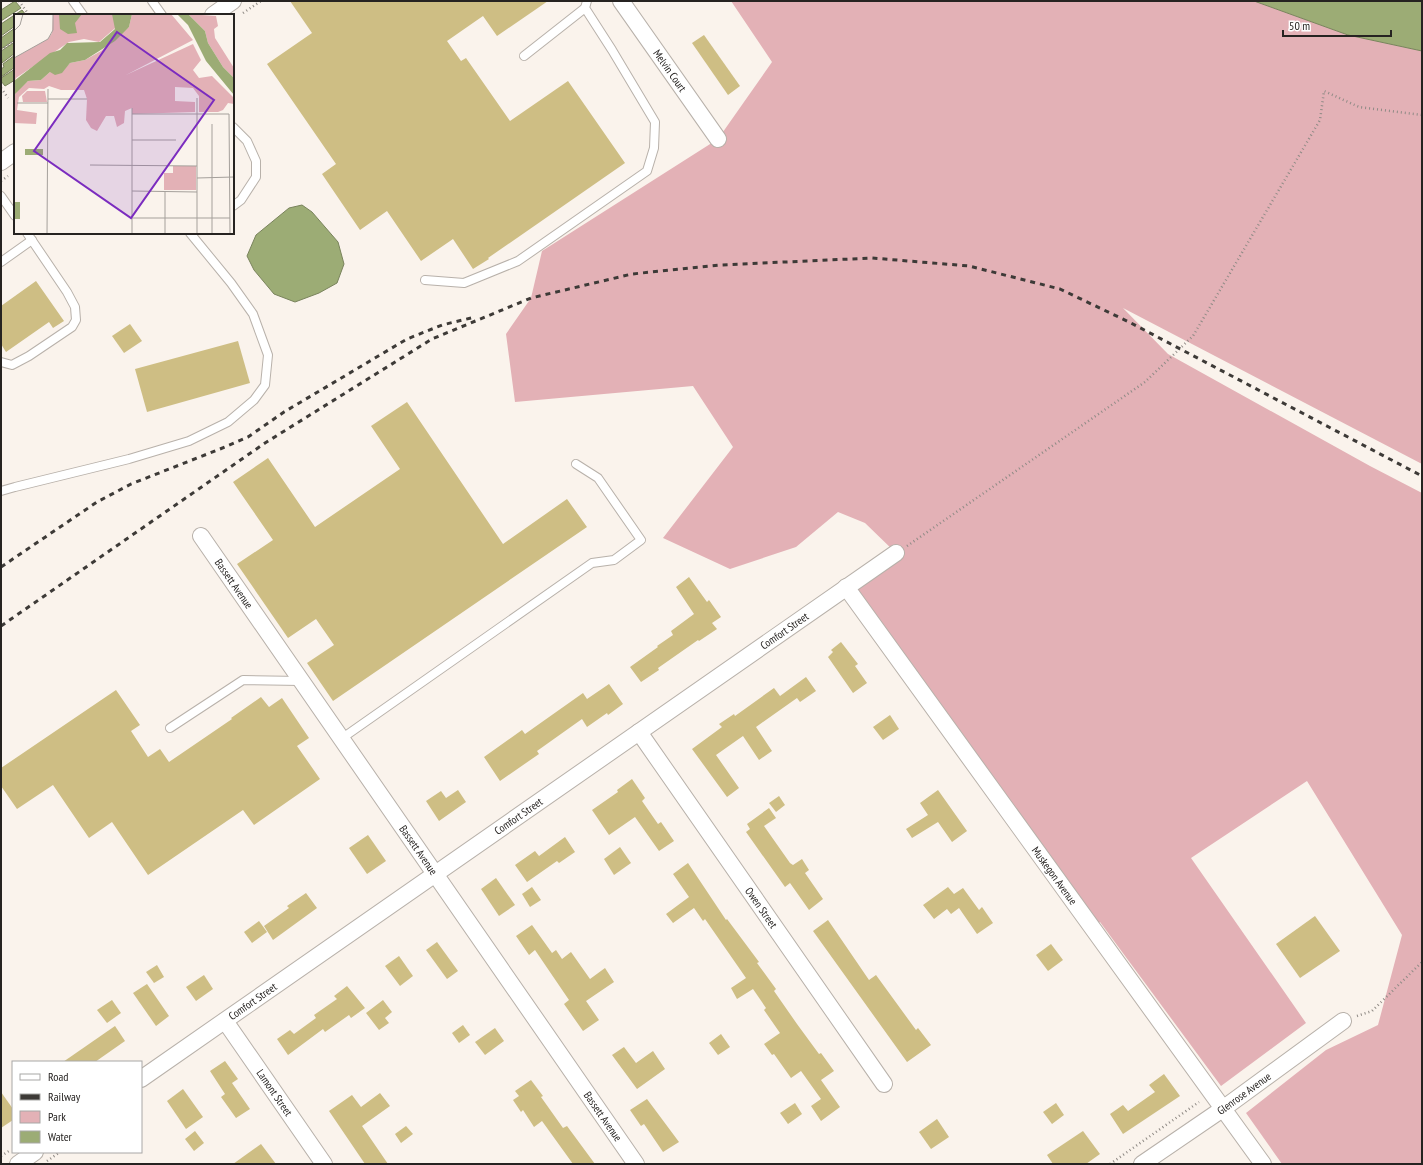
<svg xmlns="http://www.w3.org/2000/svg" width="1423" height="1165" font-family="'PT Sans Narrow',sans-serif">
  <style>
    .green { fill: #e3b1b6 }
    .water { fill: #9cac75; stroke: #79835c }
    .building { fill: #cebe84 }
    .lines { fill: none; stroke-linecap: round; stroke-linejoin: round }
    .service-casing { stroke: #b8b1aa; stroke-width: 10 }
    .minor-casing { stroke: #b8b1aa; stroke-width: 18 }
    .path { stroke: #908b86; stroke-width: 2.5; stroke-dasharray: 1 3; stroke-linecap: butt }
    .service { stroke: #fff; stroke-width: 8 }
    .minor { stroke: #fff; stroke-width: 16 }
    .rail { stroke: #3d3a37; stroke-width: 3; stroke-dasharray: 5 5; stroke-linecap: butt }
    .labels { text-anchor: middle; stroke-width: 4; stroke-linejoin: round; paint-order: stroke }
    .street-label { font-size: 11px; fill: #262321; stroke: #fff }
    .inset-road { fill: none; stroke: #a5a09b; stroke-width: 1 }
    .view { fill: #7b2cbf; fill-opacity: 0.15; stroke: #7b2cbf; stroke-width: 2 }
    .inset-edge { fill: none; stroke: #262321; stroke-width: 2 }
  </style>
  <rect width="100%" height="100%" fill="#faf3ec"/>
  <path class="green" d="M731,1H1254L1348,35L1422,51V464L1123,308L1168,354L1370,466L1422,493V1164H1282L1246,1113L1326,1050L1378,1025L1402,935L1307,781L1191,858L1306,1023L1221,1086L1100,922L1092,927L846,587L896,553L865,523L838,512L796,547L730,569L663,538L733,447L693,386L515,402L506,334L531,298L542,251L718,139L772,62Z"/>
  <g class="water">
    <path d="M15,1L21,8L1,21V10Z"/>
    <path d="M1254,1H1422V51L1348,35Z"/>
    <path d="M22,10L26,15H15V26L1,36V24Z"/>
    <path d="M15,28V40L1,49V38Z"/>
    <path d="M15,42V53L2,63L1,51Z"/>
    <path d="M15,55V67L1,77V69L4,67L3,64Z"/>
    <path d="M15,69V80L5,86L1,81V78Z"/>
    <path d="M302,205L312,212L338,242L344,264L337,283L319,293L295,302L274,294L254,270L247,256L256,235L289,208Z"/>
  </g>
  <g class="building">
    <path d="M290,1H548L497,36L483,16L447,41L461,61L466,58L510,121L568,81L625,163L488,258L489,259L473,269L453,239L421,261L387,211L360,230L322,174L336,164L267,64L312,33Z"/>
    <path d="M704,35L740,86L728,95L692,43Z"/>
    <path d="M36,281L64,321L53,328L49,322L6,352L1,344V306Z"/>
    <path d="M130,324L142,341L124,353L112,336Z"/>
    <path d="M238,341L250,383L147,412L135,369Z"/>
    <path d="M407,402L503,544L567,499L587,527L333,701L307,663L334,645L316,619L288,638L237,564L273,540L233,482L268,458L315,527L400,469L371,426Z"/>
    <path d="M689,577L707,602L709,600L721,617L712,623L717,629L699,641L698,640L658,668L659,670L641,682L630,667L658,647L657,646L673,635L671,631L694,614L676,587Z"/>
    <path d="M841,642L858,664L855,666L867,683L853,693L828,657L833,652L831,650Z"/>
    <path d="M806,677L816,691L800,702L797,698L756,727L772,751L759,760L743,736L716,755L739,788L727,797L692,749L722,727L719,724L734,714L735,716L774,688L780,696Z"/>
    <path d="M609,684L623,704L608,715L607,713L587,727L582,719L537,751L539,754L500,781L484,757L522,730L525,734L583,693L587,699Z"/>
    <path d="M116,690L140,725L131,731L148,757L160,749L169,762L232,719L231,718L261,697L269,707L282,698L309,738L297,746L320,779L254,825L243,810L148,875L112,822L89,838L53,785L17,809L1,786V768Z"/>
    <path d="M890,715L899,729L883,740L873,727Z"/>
    <path d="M632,779L645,798L642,801L658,824L661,822L674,841L659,851L635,817L609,835L592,810L618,792L617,790Z"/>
    <path d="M458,790L466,802L439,821L426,801L441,791L446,798Z"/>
    <path d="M938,790L967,831L952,842L938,822L912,838L906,829L928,815L920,803Z"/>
    <path d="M779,796L785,805L776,812L769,803Z"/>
    <path d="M769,808L776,818L764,826L790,863L793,865L802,859L809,870L805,873L823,899L809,910L790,883L785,887L746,832L750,829L747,824Z"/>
    <path d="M368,835L386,861L367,874L349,848Z"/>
    <path d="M565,837L575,852L559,863L557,861L527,882L515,865L535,851L539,856Z"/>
    <path d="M620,847L631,863L614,875L604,859Z"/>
    <path d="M688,863L726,920L727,919L759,962L757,963L776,989L774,991L797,1024L819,1054L821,1053L834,1071L821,1080L840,1107L821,1121L811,1106L821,1099L801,1071L791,1078L774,1054L772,1055L764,1044L780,1033L764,1010L766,1008L753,989L737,999L731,988L746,978L705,919L703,921L694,908L673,923L666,914L689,897L673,874Z"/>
    <path d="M496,878L515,905L499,916L481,889Z"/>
    <path d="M532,887L541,900L530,907L522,894Z"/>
    <path d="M948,887L954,894L963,888L979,910L982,907L993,923L977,934L959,908L951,914L947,909L934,919L923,905Z"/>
    <path d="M306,893L317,908L273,940L264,926L289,908L287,906Z"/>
    <path d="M1315,916L1340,951L1300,978L1276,944Z"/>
    <path d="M828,920L869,980L876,975L916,1030L918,1028L931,1045L907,1062L813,931Z"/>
    <path d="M259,921L267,932L252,943L244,932Z"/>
    <path d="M532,925L552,953L556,950L562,959L571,952L590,979L605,968L614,982L586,1001L599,1020L583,1031L564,1004L569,1000L535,950L529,955L516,936Z"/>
    <path d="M437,942L458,971L447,979L426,950Z"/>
    <path d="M1051,944L1063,960L1048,971L1036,955Z"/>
    <path d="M399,956L413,976L400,986L385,966Z"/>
    <path d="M157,965L164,977L154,983L146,972Z"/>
    <path d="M204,975L213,989L196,1001L186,987Z"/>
    <path d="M147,984L169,1016L156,1026L133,993Z"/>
    <path d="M347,986L365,1008L351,1018L349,1015L325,1032L323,1029L288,1055L277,1039L290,1030L294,1034L316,1018L314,1015L337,999L334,996Z"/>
    <path d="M112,1000L121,1013L107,1023L97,1010Z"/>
    <path d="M383,1000L392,1012L385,1018L389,1023L379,1030L366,1013Z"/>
    <path d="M463,1025L470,1035L459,1043L452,1033Z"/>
    <path d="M115,1026L125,1041L95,1062H63Z"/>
    <path d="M495,1028L504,1041L485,1055L475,1042Z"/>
    <path d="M721,1034L730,1047L718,1055L709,1043Z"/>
    <path d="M624,1047L636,1063L653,1051L665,1069L637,1089L612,1055Z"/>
    <path d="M225,1061L238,1079L232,1083L250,1109L236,1118L221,1097L225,1094L210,1071Z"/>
    <path d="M1164,1074L1180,1096L1123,1134L1110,1114L1123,1105L1128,1111L1155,1092L1149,1085Z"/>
    <path d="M531,1080L543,1096L541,1097L563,1128L567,1126L595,1164H573L542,1121L534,1127L523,1110L521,1112L513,1100L519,1096L515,1091Z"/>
    <path d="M183,1089L203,1117L186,1129L167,1101Z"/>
    <path d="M1,1092L13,1109V1120L1,1128Z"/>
    <path d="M380,1093L390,1106L362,1126L388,1164H365L329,1111L352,1095L361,1107Z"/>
    <path d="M647,1099L679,1142L663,1152L644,1124L641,1126L630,1110Z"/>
    <path d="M795,1103L802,1114L788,1124L780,1113Z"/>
    <path d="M1056,1103L1064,1115L1052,1124L1043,1112Z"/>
    <path d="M937,1119L949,1137L931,1149L919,1132Z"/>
    <path d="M406,1126L413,1134L401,1143L395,1134Z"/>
    <path d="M195,1131L204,1143L194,1151L185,1139Z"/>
    <path d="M1083,1131L1100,1154L1086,1164H1053L1047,1155Z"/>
    <path d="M261,1144L276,1164H233Z"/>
  </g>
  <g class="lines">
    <g class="service-casing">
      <g id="service">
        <path d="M73,1L83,15"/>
        <path d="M152,1L162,15"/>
        <path d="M524,56L585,8"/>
        <path d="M233,127L247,141L256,161V177L241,200L233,206"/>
        <path d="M1,196L15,216"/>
        <path d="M1,262L32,240"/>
        <path d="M425,280L464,283L518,261L647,171L654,148L655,122L612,50L585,8L587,1"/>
        <path d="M1,362L12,365L29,356L72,327L76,320L75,307L67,292L27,233"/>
        <path d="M1,491L15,487L129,459L189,441L228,422L254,400L265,385L268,355L253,314L231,283L190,233"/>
        <path d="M170,728L243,680L301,681"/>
        <path d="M341,739L592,563L614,560L641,540L598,478L576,464"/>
      </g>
    </g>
    <g class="minor-casing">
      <g id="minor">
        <path id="s1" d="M621,1L718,139"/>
        <path d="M213,15L233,1"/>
        <path d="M1,162L15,152"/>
        <path id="s2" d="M201,536L636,1164"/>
        <path id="s3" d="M846,587L1263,1164"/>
        <path id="s4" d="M639,732L884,1084"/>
        <path id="s5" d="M225,1021L324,1164"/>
        <path id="s6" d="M141,1079L896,553"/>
        <path d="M18,1164L35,1152"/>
        <path id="s7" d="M1142,1164L1224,1108L1343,1021"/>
      </g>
    </g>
    <g class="path">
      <path d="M19,1L29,15"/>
      <path d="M243,13L261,1"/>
      <path d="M1,50L15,40"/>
      <path d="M1,88L8,98"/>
      <path d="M1,181L8,176"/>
      <path d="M907,546L1145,382L1193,336L1320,120L1324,91L1359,107L1422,115"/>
      <path d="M1357,1016L1372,1011L1422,962"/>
      <path d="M1,1156L9,1151"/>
      <path d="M47,1161L60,1152"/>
      <path d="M1110,1164L1199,1102"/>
    </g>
    <use href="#service" class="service"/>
    <use href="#minor" class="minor"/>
    <g class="rail">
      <path d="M1,567L97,502L131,484L220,449L248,437L284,412L407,339L442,325L475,317"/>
      <path d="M1,626L265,443L432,339L531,298L632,274L720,265L872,258L969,266L1060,289L1129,322L1422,476"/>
    </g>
  </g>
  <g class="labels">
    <g class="street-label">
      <text dy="4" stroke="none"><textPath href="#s1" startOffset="85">Melvin Court</textPath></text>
      <text dy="4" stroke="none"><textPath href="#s2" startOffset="58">Bassett Avenue</textPath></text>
      <text dy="4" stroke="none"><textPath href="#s6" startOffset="784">Comfort Street</textPath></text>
      <text dy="4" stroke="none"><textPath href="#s6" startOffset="460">Comfort Street</textPath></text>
      <text dy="4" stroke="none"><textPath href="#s2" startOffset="382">Bassett Avenue</textPath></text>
      <text dy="4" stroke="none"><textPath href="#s3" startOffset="356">Muskegon Avenue</textPath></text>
      <text dy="4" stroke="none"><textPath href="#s4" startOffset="214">Owen Street</textPath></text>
      <text dy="4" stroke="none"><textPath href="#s6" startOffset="136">Comfort Street</textPath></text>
      <text dy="4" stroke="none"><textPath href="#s5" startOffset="87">Lamont Street</textPath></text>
      <text dy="4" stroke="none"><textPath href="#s7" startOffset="124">Glenrose Avenue</textPath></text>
      <text dy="4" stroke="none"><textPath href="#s2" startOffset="706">Bassett Avenue</textPath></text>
    </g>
  </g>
  <g transform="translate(14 14)">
    <rect width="220" height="220" fill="#faf3ec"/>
    <path d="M39,0H110L107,9L85,28L70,25L55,28L2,64L0,70V44L34,25L38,19ZM118,0H157L179,26L112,61L179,30L187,46L179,56L185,64L198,62L220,84V90L214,89L209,96L204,98H185V82L179,74L161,73V87L181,88V98L118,100V94L111,97L110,109L103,113L100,102H92L83,117L77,114L72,106L73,85L70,76H47L35,72L30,75L15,74L5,83L3,96L23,99L22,110L0,109V81L5,75L14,67L27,66L36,58L47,59L56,49L71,46L87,37L115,13ZM174,0L202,2L204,12L200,15L201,24L220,54V64L209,53L194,29L191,17ZM13,77H31L33,88H9L8,82ZM159,152H182V176H150V159H159Z" fill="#e3b1b6"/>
    <path d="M45,0H68L61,9L63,19L54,20L46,15ZM98,0H118L115,13L101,27L71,46L56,49L48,59L41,61L36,58L27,66L14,67L0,81V67L36,39L46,36L53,29L86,28L101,15ZM163,0H174L191,17L194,29L209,53L220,64V81L192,47L174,11ZM11,135H29V141H11ZM0,188H6V205H0Z" fill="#9cac75"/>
    <path class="inset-road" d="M0,17L6,11L9,0M0,44L34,25L39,16V0M34,85H73M3,89H34M118,100H215L216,220M118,126H162M76,151L183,152M183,164L220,163M118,177L183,178M118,204H216M33,220L34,75M118,220V94M151,220V177M183,220V84M198,220V110"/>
    <path class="view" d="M103,18L200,86L117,204L20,137Z"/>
    <rect width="220" height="220" class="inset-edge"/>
  </g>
  <rect width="1423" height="1165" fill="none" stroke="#262321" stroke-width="4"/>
  <rect x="12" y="1061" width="130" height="92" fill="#ffffff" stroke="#a8a7a6"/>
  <rect x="20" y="1074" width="20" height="6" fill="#ffffff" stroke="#a8a7a6"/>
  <text x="48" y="1081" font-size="12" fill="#262321">Road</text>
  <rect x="20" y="1094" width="20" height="6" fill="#3d3a37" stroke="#a8a7a6"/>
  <text x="48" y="1101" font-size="12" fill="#262321">Railway</text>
  <rect x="20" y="1111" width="20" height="12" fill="#e3b1b6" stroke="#a8a7a6"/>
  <text x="48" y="1121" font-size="12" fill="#262321">Park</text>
  <rect x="20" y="1131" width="20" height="12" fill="#9cac75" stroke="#a8a7a6"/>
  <text x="48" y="1141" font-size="12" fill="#262321">Water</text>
  <path d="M1283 30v6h108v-6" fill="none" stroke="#262321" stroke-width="2"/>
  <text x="1289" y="30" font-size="12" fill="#262321" stroke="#ffffff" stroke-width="3" paint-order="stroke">50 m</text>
</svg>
